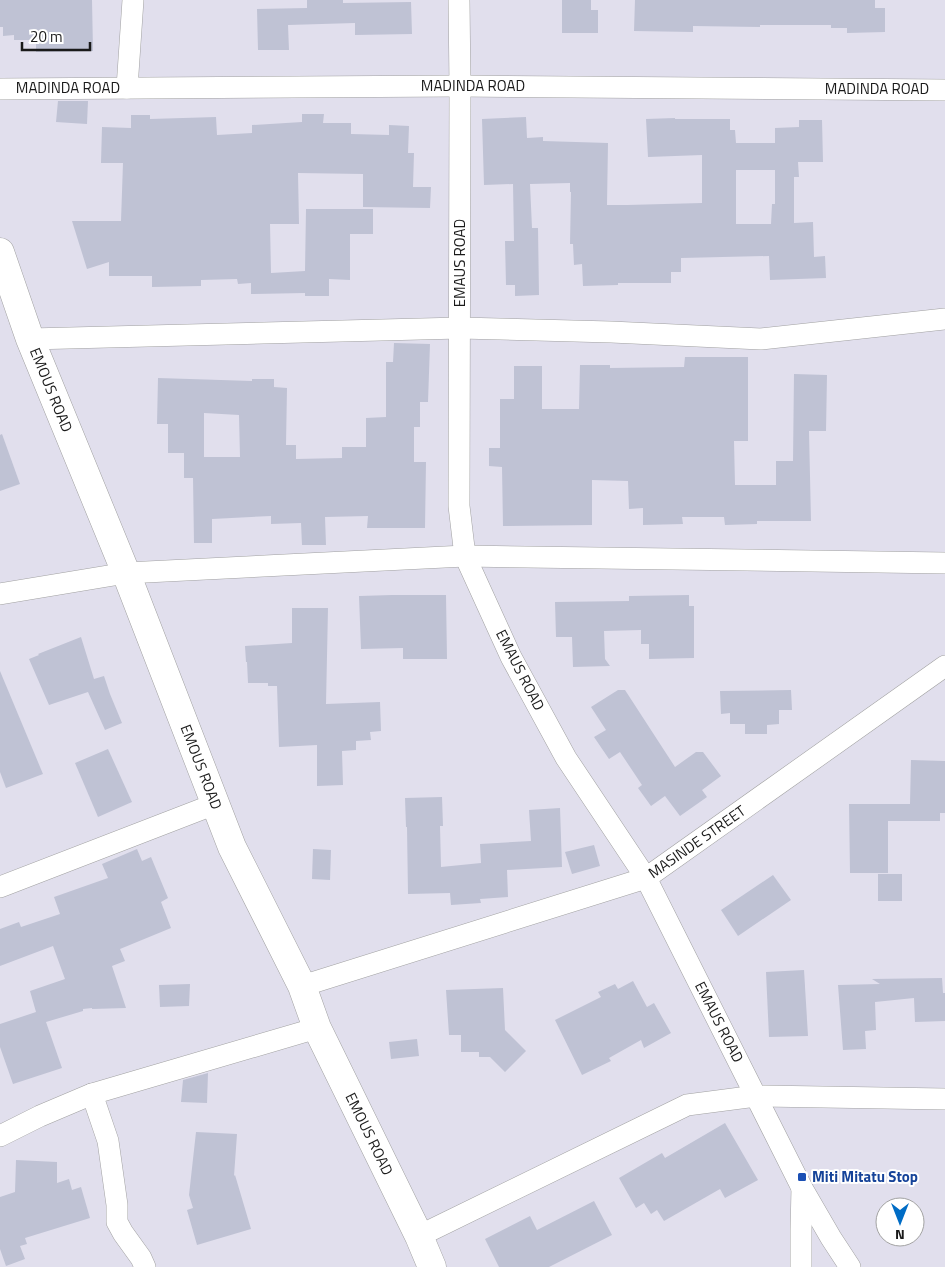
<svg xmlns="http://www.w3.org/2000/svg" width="945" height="1267" font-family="'Titillium Web',sans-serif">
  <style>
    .building { fill: #bfc2d4; fill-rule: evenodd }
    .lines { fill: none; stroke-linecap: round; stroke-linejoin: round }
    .minor-casing { stroke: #a1a1a1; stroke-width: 22 }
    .tertiary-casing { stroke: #a1a1a1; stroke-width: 29 }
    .minor { stroke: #fff; stroke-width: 21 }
    .tertiary { stroke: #fff; stroke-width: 28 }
    .transit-dot { fill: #1a4fb4; stroke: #fff; stroke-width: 2 }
    .labels { text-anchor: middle; stroke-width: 4; stroke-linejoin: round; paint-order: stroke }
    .street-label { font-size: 15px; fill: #1a1a1a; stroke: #fff }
    .transit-label { font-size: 15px; font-weight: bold; fill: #164399; stroke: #fff; text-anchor: start }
  </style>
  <rect width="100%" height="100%" fill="#e1dfed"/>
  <g class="building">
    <path d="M0,0H92L93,51L36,52V40H14V35L3,36V27H0Z"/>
    <path d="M307,0H343V3L411,2L412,34L355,35V23L288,25L289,50H258L257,9L307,8Z"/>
    <path d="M562,0H591V10H598V33H562Z"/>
    <path d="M635,0H875V8H885V32L847,33V28H831V25H760V27L693,26V32L634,31Z"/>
    <path d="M58,101H88L87,124L56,122Z"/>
    <path d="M302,114H324L323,123H351V134L389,135V125L409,126L408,153H414L413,187H431L430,208L363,207V174L298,173L299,224H270L271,273L305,271L306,209H373V234H350V280L329,279V296H305V293L251,294V283L238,284L237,279L201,280V286L152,287V276H109V262L87,269L72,221H121L123,163H101L102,127L131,128V115H150V119L216,117L217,135L252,133V125L302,122Z"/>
    <path d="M526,117L527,138L543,137V141L608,143L607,205H627L702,203V155L648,157L646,119L675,118V119H730V130H735L736,143H775V128L799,127V120H822L823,162H798L799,177H794V223L813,222L814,257L825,256L826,278L770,280L769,256L681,258V272H671V283H618V285L583,286L582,264L574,265L573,244H570L571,192H570V183L530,184L532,228H538L539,295L515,296V285H506L505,241H514L513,184L484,185L482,119ZM736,170H775V204H772L771,224H736Z"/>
    <path d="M394,343L430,344L428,402H420V427H414V462H426L425,528H367L368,516L325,517L326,545H302L301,523L271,524V516L212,519V543H194L193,478H184V453H168V424H157L158,378L252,381V379H274V387L287,388L286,445H296V459L342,458V447H366V418L386,417V362H393ZM204,413L239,415L240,457H204Z"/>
    <path d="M685,357H748V441H734L735,485H776V461H793L794,374L827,375L826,431H809L811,521H757V524L725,525L724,517H682L683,524L643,525V508L629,509L628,481L592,480V525L503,526L502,467L489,466V448H500V399H514V366H542V409H579L580,365H610V368L684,367Z"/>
    <path d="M2,434L20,484L0,491V435Z"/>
    <path d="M392,595H446L447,659H403V648L361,649L359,596Z"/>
    <path d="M689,595V606H694V658L649,659V644H641V630L604,631L605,659L610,666L573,667L572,637H556L555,602L629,601V596Z"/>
    <path d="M292,608H328L326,704L380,702L381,731L370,732L371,740L356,741V750L342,751L343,785L317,786V745L279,747L277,686H268V683H248L247,662H246L245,646L292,643Z"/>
    <path d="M81,637L94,679L104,676L110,694L122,723L105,730L88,692L49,705L29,659L39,655L38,654Z"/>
    <path d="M0,671L43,774L6,788L0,772Z"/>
    <path d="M618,690H625L675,767L696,752H703L721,776L702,790L707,797L680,816L665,796L651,806L638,788L642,785L620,752L609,759L594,737L606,730L591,707Z"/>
    <path d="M791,690L792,710H779V724L767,725V734H745V724H730V713L721,714L720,691Z"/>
    <path d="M108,749L132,802L98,817L75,763Z"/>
    <path d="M911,760L945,761V813H940V821H888V873H850L849,804H910Z"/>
    <path d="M442,797L443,826H440L441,867L481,863L480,844L531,841L529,810L560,808L562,867L507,870L508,897L480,899L481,903L451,905L450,893L408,894L407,827H406L405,798Z"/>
    <path d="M594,845L600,866L572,874L565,852Z"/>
    <path d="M137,849L142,861L151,857L168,898L161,902L171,928L120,949L125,961L112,966L126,1008L92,1009V1008L83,1009V1011L46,1022L62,1068L13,1084L0,1047V1024L36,1012L30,991L65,979L53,946L0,966V929L19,922L21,927L60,914L54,897L108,878L102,864Z"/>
    <path d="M313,849L331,850L330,880L312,879Z"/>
    <rect x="878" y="874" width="24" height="27"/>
    <path d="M773,875L791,900L738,936L721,910Z"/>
    <path d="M804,970L808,1036L769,1037L766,972Z"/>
    <path d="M942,978L943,993H945V1021L915,1022L914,998L875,1002L876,1030L865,1031L866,1049L843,1050L838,985L880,984L872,979Z"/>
    <path d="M633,981L647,1007L654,1003L671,1033L644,1048L641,1040L609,1058L611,1061L582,1075L555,1020L601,997L598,992L615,984L618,989Z"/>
    <path d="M190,984L189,1006L160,1007L159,985Z"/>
    <path d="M503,988L505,1030L526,1051L505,1072L490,1057H479V1052H461V1035H449L446,990Z"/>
    <path d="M417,1039L419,1056L391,1059L389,1042Z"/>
    <path d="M208,1073L207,1103L181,1102L183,1080Z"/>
    <path d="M725,1123L758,1180L725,1198L720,1189L664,1221L657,1210L651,1214L644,1203L636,1208L619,1178L662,1153L665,1158Z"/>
    <path d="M196,1132L237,1134L234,1176L235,1175L251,1229L197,1245L187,1210L193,1208L189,1195Z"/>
    <path d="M16,1160L57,1162V1183L69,1179L72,1190L81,1187L90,1218L25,1238L27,1244L20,1246L25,1259L6,1266L0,1249V1197L15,1192Z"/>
    <path d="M594,1201L612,1235L549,1267H499L485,1239L530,1216L537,1230Z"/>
  </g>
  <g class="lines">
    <g class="minor-casing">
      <g id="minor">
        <path d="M459,0L460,86L459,506L465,556L511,657L566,758L646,878L802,1188L831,1238L850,1267"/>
        <path d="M127,88L133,0"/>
        <path d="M0,89L460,86L945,90"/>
        <path d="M30,339L460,328L611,332L761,339L945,319"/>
        <path d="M0,594L126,573L465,556L945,563"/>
        <path d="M0,887L215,804"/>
        <path d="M302,986L646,878L945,666"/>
        <path d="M92,1094L108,1141L117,1205V1222L123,1233L141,1258L145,1267"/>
        <path d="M0,1136L40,1116L92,1094L317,1028"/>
        <path d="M419,1236L687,1105L756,1096L945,1099"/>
        <path d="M801,1267V1230L802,1188"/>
      </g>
    </g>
    <g class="tertiary-casing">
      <path id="tertiary" d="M0,252L30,339L126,573L232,847L302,986L317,1028L419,1236L432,1267"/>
    </g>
    <use href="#minor" class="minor"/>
    <use href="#tertiary" class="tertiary"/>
  </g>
  <rect class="transit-dot" x="797" y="1172" width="10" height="10" rx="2.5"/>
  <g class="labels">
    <g class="street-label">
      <text x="473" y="91">MADINDA ROAD</text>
      <text x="68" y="93">MADINDA ROAD</text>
      <text x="877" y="94">MADINDA ROAD</text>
      <text transform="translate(460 263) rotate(-90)" y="5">EMAUS ROAD</text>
      <text transform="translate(51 390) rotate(68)" y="5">EMOUS ROAD</text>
      <text transform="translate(520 670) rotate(63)" y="5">EMAUS ROAD</text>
      <text transform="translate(201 767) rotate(69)" y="5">EMOUS ROAD</text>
      <text transform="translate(697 842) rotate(-35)" y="5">MASINDE STREET</text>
      <text transform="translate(719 1022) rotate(63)" y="5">EMAUS ROAD</text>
      <text transform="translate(369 1134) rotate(64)" y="5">EMOUS ROAD</text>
    </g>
    <g class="transit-label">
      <text x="812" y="1182">Miti Mitatu Stop</text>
    </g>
  </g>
  <g transform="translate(900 1222) rotate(180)"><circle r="24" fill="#ffffff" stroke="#a3a3a3"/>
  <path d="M0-4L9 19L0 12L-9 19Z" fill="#006cc5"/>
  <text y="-8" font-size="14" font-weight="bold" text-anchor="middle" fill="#1a1a1a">N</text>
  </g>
  <path d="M22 42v8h68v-8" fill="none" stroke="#1a1a1a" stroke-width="2.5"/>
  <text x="30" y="42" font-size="15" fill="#1a1a1a" stroke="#ffffff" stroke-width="4" paint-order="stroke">20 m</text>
</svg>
